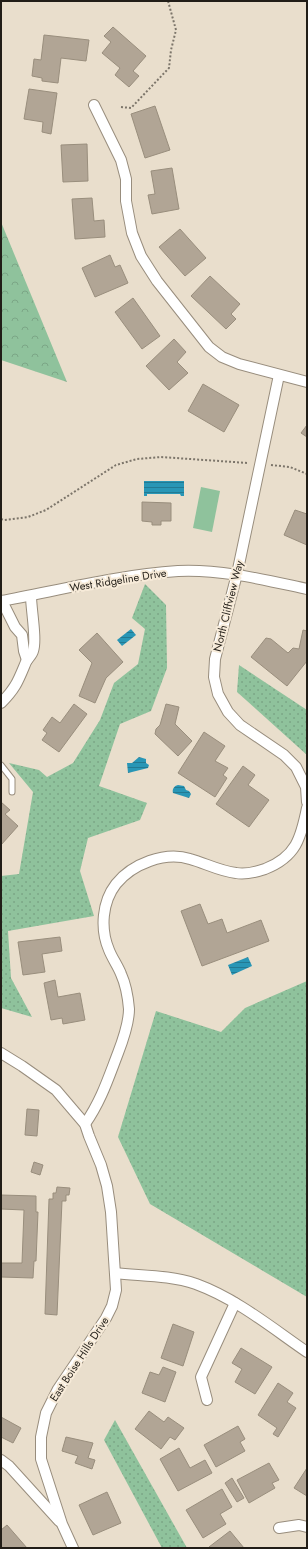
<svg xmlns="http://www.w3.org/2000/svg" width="308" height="1549" font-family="Jost,sans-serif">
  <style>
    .grass { fill: url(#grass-dots) }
    .park { fill: url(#park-crowns) }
    .pitch { fill: #8fc29c }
    .water { fill: url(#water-rules) }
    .building { fill: #b1a595; stroke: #998e7d }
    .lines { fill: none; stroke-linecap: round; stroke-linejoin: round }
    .lane-casing { stroke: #988d7d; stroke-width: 7 }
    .street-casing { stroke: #988d7d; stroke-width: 12 }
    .path { stroke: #7c756a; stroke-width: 2; stroke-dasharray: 2 2; stroke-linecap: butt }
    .lane { stroke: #fff; stroke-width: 5 }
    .street { stroke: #fff; stroke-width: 10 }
    .labels { text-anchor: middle; stroke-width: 4; stroke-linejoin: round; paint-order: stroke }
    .street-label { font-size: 11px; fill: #211d17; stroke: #f7ebd9 }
  </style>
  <defs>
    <pattern id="grass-dots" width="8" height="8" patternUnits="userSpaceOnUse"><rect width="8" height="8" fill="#8fc29c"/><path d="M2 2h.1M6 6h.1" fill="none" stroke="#7ba686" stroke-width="1.8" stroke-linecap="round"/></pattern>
    <pattern id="park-crowns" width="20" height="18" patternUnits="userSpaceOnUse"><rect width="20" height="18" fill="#8fc29c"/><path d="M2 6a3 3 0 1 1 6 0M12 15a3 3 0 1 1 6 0" fill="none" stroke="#7ba686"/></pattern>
    <pattern id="water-rules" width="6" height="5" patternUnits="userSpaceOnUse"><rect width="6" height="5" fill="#2896b6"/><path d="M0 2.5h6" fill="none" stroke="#227a93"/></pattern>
  </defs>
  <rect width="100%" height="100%" fill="#e9decc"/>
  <g class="grass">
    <path d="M145,584L166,605L167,668L151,711L120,724L99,786L147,803L140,820L88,838L80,871L94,916L8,931L11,978L32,1017L1,1008V876L19,874L33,792L9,763L39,770L47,777L73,763L100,720L114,683L138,664L145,629L132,618Z"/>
    <path d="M239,665L307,710V755L237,692Z"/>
    <path d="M307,981V1297L150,1204L118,1137L156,1011L221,1032L245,1008Z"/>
    <path d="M115,1420L187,1548H162L104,1440Z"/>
  </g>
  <path class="park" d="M1,222L67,382L1,360Z"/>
  <path class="pitch" d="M201,487L220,491L212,532L193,528Z"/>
  <g class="water">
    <path d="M144,481H184V496H181L180,494H147V496H144Z"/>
    <path d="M131,629L136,635L122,646L117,640Z"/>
    <path d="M139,757L146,759V763L149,765L148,768L128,773L127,763H132Z"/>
    <path d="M178,785L184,786L186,790L189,791L191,794L189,798L173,793C172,789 174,786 178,785Z"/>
    <path d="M248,957L252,966L232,975L228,965Z"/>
  </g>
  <g class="building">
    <path d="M113,27L146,56L133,71L139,76L129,87L115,75L120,68L102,53L111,42L104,36Z"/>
    <path d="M44,35L89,40L86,61L61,58L58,83L42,81V78L32,76L34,59L41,60Z"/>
    <path d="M29,89L57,93L51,134L42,132L43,122L24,119Z"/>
    <path d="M155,106L170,150L145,158L131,114Z"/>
    <path d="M87,144L88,181L63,182L61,145Z"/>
    <path d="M172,168L179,209L152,214L148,195L155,194L151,171Z"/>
    <path d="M92,198L94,221L104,220L105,237L75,239L72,199Z"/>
    <path d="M180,229L206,258L185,276L159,247Z"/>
    <path d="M110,255L115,267L120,265L128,283L95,297L82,268Z"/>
    <path d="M210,276L240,304L231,314L236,319L226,329L191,296Z"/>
    <path d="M133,298L160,336L142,349L115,312Z"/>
    <path d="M174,339L186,352L177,362L188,373L169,390L146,366Z"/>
    <path d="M203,384L239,405L224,432L188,411Z"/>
    <path d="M307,425V437L301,433Z"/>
    <path d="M142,502L171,503V521H161V525H152V522L142,521Z"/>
    <path d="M295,510L307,514V545L284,535Z"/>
    <path d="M303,630L307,631V661L287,686L251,657L266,638L271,639L288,653L293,648L299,649Z"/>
    <path d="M97,633L123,662L106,678L95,703L79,696L92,663L79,650Z"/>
    <path d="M74,704L87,714L59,752L42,740L47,733L43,730L52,717L60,723Z"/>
    <path d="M166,704L179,707L175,724L192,741L178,756L155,734L156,729L160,725Z"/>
    <path d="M204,732L225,746L215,761L228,768L223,775L227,778L215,797L178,773Z"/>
    <path d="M243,766L255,775L248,785L269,800L249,827L216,804Z"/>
    <path d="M1,802L10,810L5,814L18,826L1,845Z"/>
    <path d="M200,904L208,924L222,919L227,933L261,920L269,941L202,966L181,911Z"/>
    <path d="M60,937L62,951L42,954L45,972L23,975L18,942Z"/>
    <path d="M55,980L58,997L80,993L85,1020L63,1024L62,1018L51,1020L44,983Z"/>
    <path d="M27,1109L39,1110L37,1136L25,1135Z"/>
    <path d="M34,1162L43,1165L40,1175L31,1172Z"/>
    <path d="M57,1187L70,1188L69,1195H66V1201H62L57,1315L45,1314L49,1199H53V1193H56Z"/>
    <path d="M1,1195L36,1196V1212H38L36,1261H34L33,1278L1,1277V1263H22L24,1210L1,1209Z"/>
    <path d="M173,1324L194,1332L183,1366L161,1358Z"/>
    <path d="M241,1348L272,1367L255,1394L235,1382L242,1369L232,1363Z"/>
    <path d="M163,1367L176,1372L165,1402L142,1393L150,1372L159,1375Z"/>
    <path d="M278,1383L293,1393L287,1402L296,1408L278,1437L273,1434L277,1428L258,1415Z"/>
    <path d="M149,1411L164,1422L168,1417L184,1428L175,1440L170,1437L161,1449L135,1429Z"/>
    <path d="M1,1417L21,1428L13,1443L1,1437Z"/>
    <path d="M238,1426L245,1439L240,1442L245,1451L216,1467L204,1445Z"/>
    <path d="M66,1437L93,1443L88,1458L95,1460L92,1469L75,1463L78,1456L62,1451Z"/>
    <path d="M179,1448L190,1468L205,1460L212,1473L178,1491L160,1459Z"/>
    <path d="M269,1463L279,1480L272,1483L275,1488L249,1503L237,1480Z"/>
    <path d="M307,1468V1496L294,1488Z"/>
    <path d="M232,1478L244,1498L237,1502L225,1483Z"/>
    <path d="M222,1489L232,1507L220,1514L226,1524L203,1538L186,1510Z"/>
    <path d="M107,1492L121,1523L93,1535L79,1505Z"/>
    <path d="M7,1525L27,1548H1V1530Z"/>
    <path d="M230,1531L244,1548H210L209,1547Z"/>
  </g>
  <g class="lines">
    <g class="lane-casing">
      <path id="lane" d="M1,765L12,779V792"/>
    </g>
    <g class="street-casing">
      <g id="street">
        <path d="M94,105L121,160L126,179V201L132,233L141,256L157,281L209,347L222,357L239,364L307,382"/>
        <path d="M279,375L237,574L215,659L214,677L218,694L228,712L240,725L284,755L296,767L306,787L307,802"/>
        <path d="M1,601C60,590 118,575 178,571C222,569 265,580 307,589"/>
        <path d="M2,601L15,627L22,635L24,651L27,660"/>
        <path d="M1,703C16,688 18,681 26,662C28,658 32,655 33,651C37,640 31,609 31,596"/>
        <path d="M1,1053L22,1066L56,1090L85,1124L89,1136L101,1165L107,1186L111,1212L116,1290L112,1306L106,1318L58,1389L46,1413L41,1437V1459L62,1524L73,1548"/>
        <path d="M85,1124C101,1101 108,1079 118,1053C123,1040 129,1024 129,1009C128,997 126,985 121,974C118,966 112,958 109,950C100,929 102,902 116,884C132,864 165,851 190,859C205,863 219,871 236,873C245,875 256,872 265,869C296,857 301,838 307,808"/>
        <path d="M115,1273C142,1276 169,1275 196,1284C237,1299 272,1328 307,1352"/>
        <path d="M207,1400L201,1377L235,1303"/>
        <path d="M1,1460L9,1466L59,1521"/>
        <path d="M279,1528L299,1525L307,1527"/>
      </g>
    </g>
    <g class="path">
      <path d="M121,107L131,108L169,68L171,50L176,30L168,1"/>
      <path d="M271,465L290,467L307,474"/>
      <path d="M1,519L4,520L28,517L46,510L116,465L137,459L161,457L248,463"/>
    </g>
    <use href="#lane" class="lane"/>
    <use href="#street" class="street"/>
  </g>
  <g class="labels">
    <g class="street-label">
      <text transform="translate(118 580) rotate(-9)" y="4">West Ridgeline Drive</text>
      <text transform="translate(228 606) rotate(-76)" y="4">North Cliffview Way</text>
      <text transform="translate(79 1359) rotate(-57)" y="4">East Boise Hills Drive</text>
    </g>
  </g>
  <rect width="308" height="1549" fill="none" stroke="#211d17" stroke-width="4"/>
</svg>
